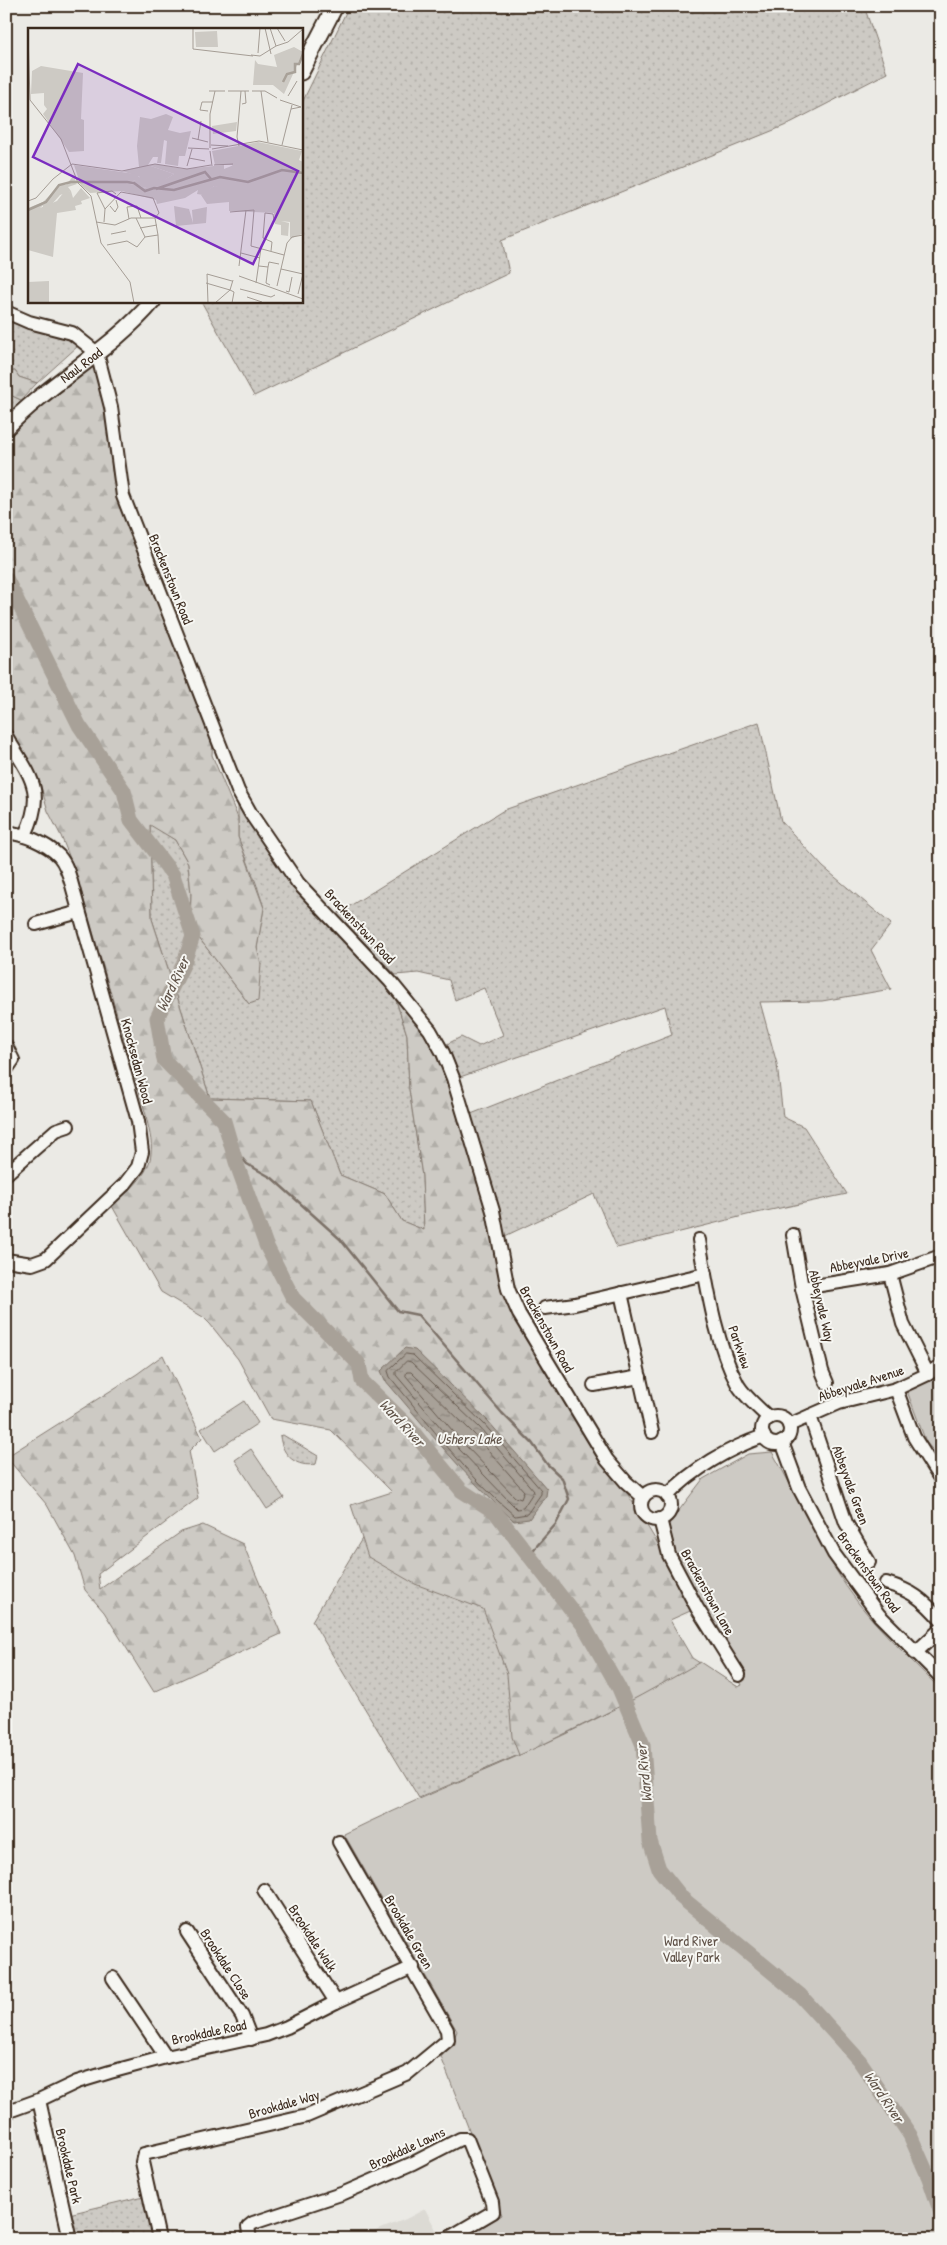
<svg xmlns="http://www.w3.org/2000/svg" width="947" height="2245" font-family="'Patrick Hand',sans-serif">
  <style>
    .built { fill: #dcdad4 }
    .grass { fill: url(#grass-dots); stroke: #847a71 }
    .forest { fill: url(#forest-firs); stroke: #847a71 }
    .green { fill: #cdcac4; stroke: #847a71 }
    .water { fill: url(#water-ripples); stroke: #7c7167 }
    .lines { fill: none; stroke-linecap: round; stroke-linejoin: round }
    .shore { stroke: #675a4f; stroke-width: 1 }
    .stream { stroke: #7c7167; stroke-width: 2.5 }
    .river { stroke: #a8a198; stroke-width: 15 }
    .minor-casing { stroke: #3b2a1e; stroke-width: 16 }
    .major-casing { stroke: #3b2a1e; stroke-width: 19 }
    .minor { stroke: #f6f6f2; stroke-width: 12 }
    .major { stroke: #f6f6f2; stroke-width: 15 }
    .labels { text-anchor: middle; stroke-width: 4; stroke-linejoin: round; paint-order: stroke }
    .street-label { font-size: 14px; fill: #3b2a1e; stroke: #f6f6f2 }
    .park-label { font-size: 14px; fill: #605248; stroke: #f6f6f2 }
    .water-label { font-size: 15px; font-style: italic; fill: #615449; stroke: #f6f6f2 }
    .inset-river { fill: none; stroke: #a8a198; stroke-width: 2.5 }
    .inset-road { fill: none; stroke: #a59d95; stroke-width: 1 }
    .view { fill: #7b2cbf; fill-opacity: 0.15; stroke: #7b2cbf; stroke-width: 2.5 }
    .inset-edge { fill: none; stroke: #3b2a1e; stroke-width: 2.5 }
  </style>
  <defs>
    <pattern id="grass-dots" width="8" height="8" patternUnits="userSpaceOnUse" patternTransform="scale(1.25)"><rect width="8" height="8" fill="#cdcac4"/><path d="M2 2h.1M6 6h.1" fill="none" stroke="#b1aea8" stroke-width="1.8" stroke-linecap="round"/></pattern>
    <pattern id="forest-firs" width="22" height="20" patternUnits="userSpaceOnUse" patternTransform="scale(1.25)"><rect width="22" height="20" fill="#cdcac4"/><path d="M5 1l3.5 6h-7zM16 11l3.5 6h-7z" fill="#b1aea8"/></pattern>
    <pattern id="water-ripples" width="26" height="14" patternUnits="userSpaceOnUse" patternTransform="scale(1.25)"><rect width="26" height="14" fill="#a8a198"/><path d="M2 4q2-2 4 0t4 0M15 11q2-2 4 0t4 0" fill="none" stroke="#8a837b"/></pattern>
  </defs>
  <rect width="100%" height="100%" fill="#ebeae5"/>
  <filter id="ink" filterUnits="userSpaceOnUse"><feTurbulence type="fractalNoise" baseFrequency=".02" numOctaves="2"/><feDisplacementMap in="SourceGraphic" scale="10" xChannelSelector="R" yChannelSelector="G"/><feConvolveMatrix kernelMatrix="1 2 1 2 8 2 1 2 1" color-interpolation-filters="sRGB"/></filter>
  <g filter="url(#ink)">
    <path class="built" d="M425,2209L441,2239H356L406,2219Z"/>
    <g class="grass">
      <path d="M349,6H864L887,73L784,126L502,240L509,273L254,396L201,301H301V105Z"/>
      <path d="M6,315L65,338L78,346L37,383L19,377L15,371L6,372Z"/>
      <path d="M6,393L21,400L11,411L6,410Z"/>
      <path d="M759,722L781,821L823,867L891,924L871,950L891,989L822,1001L760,1002L777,1064L783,1117L804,1127L847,1194L747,1215L617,1248L594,1194L505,1236L471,1114L672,1035L665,1006L460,1077L447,1044L461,1037L479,1046L503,1035L484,988L455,1000L449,980L418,973L396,975L337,914L504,810Z"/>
      <path d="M238,791L295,879L390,981L407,1035L409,1089L422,1176L424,1230L402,1221L385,1194L340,1175L311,1101L210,1098L152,919L150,824L175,840L188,863L191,894L190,926L249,1004L261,964L257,948L264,908L256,883L238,837Z"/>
      <path d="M283,1435L318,1456L316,1464C297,1468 282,1456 280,1436Z"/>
      <path d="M363,1537L486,1610L544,1744L419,1798L312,1621Z"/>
      <path d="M144,2196L153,2239H75L69,2214Z"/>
    </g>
    <g class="forest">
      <path d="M97,353L94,369L108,409L112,471L213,740L212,755L238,818V837L264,908L257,948L261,964L258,1001L249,1004L190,926L191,894L188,863L175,840L150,825L152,919L210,1098L311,1101L340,1175L385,1194L402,1221L424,1230L422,1176L409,1089L407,1035L390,981L411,1007L453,1078L508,1289L540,1350L697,1608L670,1620L692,1658L738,1687L753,1678L836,1825L647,1693L544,1744L598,1871L483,1770L519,1755L512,1737L507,1674L483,1609L415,1584L368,1557L351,1505L392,1492L331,1430L271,1419L238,1359L210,1324L203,1317L161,1292L112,1206C127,1192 149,1176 151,1154C153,1142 148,1127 146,1115L76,873L61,836L48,811L40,783L6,720V440L13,430Z"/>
      <path d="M15,371L19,377L37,383L21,400L6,393V372Z"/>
      <path d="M163,1355L202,1438L189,1451L198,1498L98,1574L100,1589L181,1532L203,1525L243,1544L281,1634L154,1692L104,1612L85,1590L75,1556L47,1505L6,1457L137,1374Z"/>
    </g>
    <g class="green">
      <path d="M941,1371V1460L926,1442L907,1391Z"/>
      <path d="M244,1401L258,1423L215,1451L201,1429Z"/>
      <path d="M251,1449L284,1498L267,1509L235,1460Z"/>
      <path d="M772,1452C802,1502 823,1558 859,1604C883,1634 914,1662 941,1690V2239H462L502,2215L441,2057L451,2046L457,2031L344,1834C409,1802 476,1775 542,1745C596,1720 649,1692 700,1662L738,1687L742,1685L697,1608L664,1530L703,1479L748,1454Z"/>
    </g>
    <path class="water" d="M405,1348L415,1350L488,1421L547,1489L546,1496L529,1519L514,1521C466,1478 426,1428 385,1380L381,1371Z"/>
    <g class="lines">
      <g class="shore">
        <path d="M406,1354L413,1355L484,1424L541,1490V1494L527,1514L515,1516C468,1477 429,1424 390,1377L388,1371Z"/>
        <path d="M407,1361L411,1362L480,1428L534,1491L523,1508L517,1509L510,1502L459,1449L396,1375V1372Z"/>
        <path d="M407,1372H411L474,1434L524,1491L521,1499L515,1497L464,1444L406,1376Z"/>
      </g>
      <path class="stream" d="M231,1145L247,1164L272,1178L340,1239L398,1311L418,1315L502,1413L532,1443L547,1464L562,1478L569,1499L556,1524L528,1556"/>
      <path class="river" d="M6,578L79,725L124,791L131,820L173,875L193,936L184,963L157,1018L164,1060L224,1121L236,1162L266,1245L293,1298L359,1364L362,1381L407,1425L462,1491L495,1512L584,1626L619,1688L643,1745L650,1841L659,1869L682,1898L800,1995L859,2060L910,2135L929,2178L941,2213"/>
      <g class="minor-casing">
        <g id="minor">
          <path d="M6,312L29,322L72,333L97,353L111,407L123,496L238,791L251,814L298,883L390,981L430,1030L443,1053L453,1078L493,1211L508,1289L519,1314L607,1460L626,1482L643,1497"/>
          <path d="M6,736C29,775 47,790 25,835"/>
          <path d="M6,832C24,834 46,843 59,856C67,865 70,878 73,889L138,1121L142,1152L138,1167L125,1184L46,1259L32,1264L6,1260"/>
          <path d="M36,924L79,912"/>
          <path d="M6,1046L13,1060L6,1070"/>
          <path d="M6,1174L56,1130L68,1126"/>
          <path d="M793,1235L802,1288L822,1371L827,1383"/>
          <path d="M699,1240C707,1286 715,1343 738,1385C745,1397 759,1408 769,1418"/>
          <path d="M890,1274L903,1324L928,1374"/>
          <path d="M802,1288L890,1274L941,1256"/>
          <path d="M621,1293L652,1432"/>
          <path d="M545,1308L575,1304L705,1274"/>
          <path d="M594,1385L640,1377"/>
          <path d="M896,1389L914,1437L941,1480"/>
          <path d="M810,1416L846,1523L869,1562"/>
          <circle cx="776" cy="1430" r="14"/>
          <path d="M789,1425L839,1403L896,1389L928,1374L941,1365"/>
          <path d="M782,1442L799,1488L834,1554L879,1615L941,1677"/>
          <circle cx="656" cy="1505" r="15"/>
          <path d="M667,1496C693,1469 729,1448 764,1436"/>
          <path d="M660,1519L669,1555L697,1608L739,1675"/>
          <path d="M886,1583C912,1591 923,1599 941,1620"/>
          <path d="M915,1653L941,1629"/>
          <path d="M264,1890L336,2002"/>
          <path d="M187,1932L242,2016L251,2039"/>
          <path d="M113,1978L166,2057"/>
          <path d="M39,2100L70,2239"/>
          <path d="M6,2112L39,2100L77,2082L110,2072L166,2057L266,2035L287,2027L336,2002L413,1967"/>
          <path d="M159,2239L142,2162L144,2154L307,2116L408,2073L448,2040L447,2030L339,1842"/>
          <path d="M250,2239L248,2227L253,2223L344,2193L413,2163L460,2139H467L492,2202L493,2212L447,2239"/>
        </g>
      </g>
      <g class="major-casing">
        <g id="major">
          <path d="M301,72L335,6"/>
          <path id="s1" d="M6,428C51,381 111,351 153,301"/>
        </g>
      </g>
      <use href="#minor" class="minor"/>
      <use href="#major" class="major"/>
    </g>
  </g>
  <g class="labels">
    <g class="street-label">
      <text dy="5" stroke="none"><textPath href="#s1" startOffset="98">Naul Road</textPath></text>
      <text transform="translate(171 579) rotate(68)" y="5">Brackenstown Road</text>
      <text transform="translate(360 926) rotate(47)" y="5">Brackenstown Road</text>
      <text transform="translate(137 1061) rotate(75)" y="5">Knocksedan Wood</text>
      <text transform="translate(869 1260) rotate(-11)" y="5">Abbeyvale Drive</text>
      <text transform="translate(822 1306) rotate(77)" y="5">Abbeyvale Way</text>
      <text transform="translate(547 1329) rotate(61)" y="5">Brackenstown Road</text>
      <text transform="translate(740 1347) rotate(71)" y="5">Parkview</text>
      <text transform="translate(861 1383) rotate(-18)" y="5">Abbeyvale Avenue</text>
      <text transform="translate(851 1485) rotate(70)" y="5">Abbeyvale Green</text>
      <text transform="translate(869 1572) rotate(54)" y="5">Brackenstown Road</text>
      <text transform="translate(708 1592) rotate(61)" y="5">Brackenstown Lane</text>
      <text transform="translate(409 1932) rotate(60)" y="5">Brookdale Green</text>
      <text transform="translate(313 1938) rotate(57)" y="5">Brookdale Walk</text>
      <text transform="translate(226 1964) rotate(57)" y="5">Brookdale Close</text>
      <text transform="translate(209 2032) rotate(-12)" y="5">Brookdale Road</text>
      <text transform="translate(284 2104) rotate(-16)" y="5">Brookdale Way</text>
      <text transform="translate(407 2148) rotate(-25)" y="5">Brookdale Lawns</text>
      <text transform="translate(69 2166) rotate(77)" y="5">Brookdale Park</text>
    </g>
    <g class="park-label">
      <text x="691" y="1946">Ward River<tspan x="691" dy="16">Valley Park</tspan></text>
    </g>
    <g class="water-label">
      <text transform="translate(173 984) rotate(-65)" y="5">Ward River</text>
      <text transform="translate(402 1423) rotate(47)" y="5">Ward River</text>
      <text x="469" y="1444">Ushers Lake</text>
      <text transform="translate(644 1773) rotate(-96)" y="5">Ward River</text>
      <text transform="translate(884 2097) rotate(56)" y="5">Ward River</text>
    </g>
  </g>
  <g transform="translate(28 28)">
    <rect width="275" height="275" fill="#ebeae5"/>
    <path d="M189,3L190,19H168L167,4ZM266,19L275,24L256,66L245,57H225L227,32L230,36L249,39L246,27ZM13,38L55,45L53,91L56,92V123L41,124L15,86L19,81L16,77V65L3,66L4,43ZM138,86L145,89L140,102L152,105L163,103L157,128H151L150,138L137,136L139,113L136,112L133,135H129L130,129H125L120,137L146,146L123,161L93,154H105L112,149L94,143L111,139L109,118L112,89L123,91ZM186,158L202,159L201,174L179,176L173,167ZM53,160L62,170L53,173L54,176L47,178L48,182L29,185L25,229L0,222V180L15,174L24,165H28L12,180L29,173L36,164L43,163L45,170ZM21,253V275H0V254Z" fill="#cdcac4"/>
    <path d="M127,136L156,141L196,137V141L206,137L202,159L217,160L202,166V162L186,158L175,167L169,166L170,162L157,170L129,176L128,172L94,163L62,165L53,158L46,137L107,146L115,152L94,154L123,161L128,151L136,152L146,146L120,137ZM46,147L48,154L44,153L49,156L40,159L43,163L32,167L15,186V177L32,157H38ZM146,178L161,181L165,195L164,182L179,179L178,195L148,198Z" fill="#cdcac4"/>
    <path d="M209,94L208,103L185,106L184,98ZM230,114L274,123L271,132L275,134L274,206L262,211V194L253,193L261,195L260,208L253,207V197L247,196L246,185L201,183V140L205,137H187L184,123Z" fill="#cdcac4"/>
    <path class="inset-river" d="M255,54L259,46L267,44V36H271L275,26M128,161L177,144L183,151M0,182L18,174L31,157L43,154H99L106,155L117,163L126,160L146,162L192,149L220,154L254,142L275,145"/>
    <path class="inset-road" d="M165,0V21M237,0L243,26M242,0L248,18M249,0L257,13M0,5L2,72L33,111L50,155L63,168L73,215L102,254L106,275M165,21L225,28M230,25L232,0M223,27L232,28L248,18L260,14L275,1M181,63H197M200,63H221M224,63H237L249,70M233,63L240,114M260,68L269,53M252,72L273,79L263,81M214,76L218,75L217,63M180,83L172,82L174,74H185M164,110L180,114M170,112L173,93M183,117L200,118M254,117L264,77M211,118L209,109L213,63M160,120L181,121M182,120V86L187,63M184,121L231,113L275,122M182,123L184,138M161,130L177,133M186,137L205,136M159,138L164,121M0,173L8,170L25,151L44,136L94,143L127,136L159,141L183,137M82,178L87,184L90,179L88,172M77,181L69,165L84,163L88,166M202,184L226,182L223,218L256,227M108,190L117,209M101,191L99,179L109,178L113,190M68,194L87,197L103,190H127M76,194L77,181L93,164L125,170L131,185L127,190M112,200L129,197M83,206L98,203M130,207L131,226M79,217L99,213L109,219L117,209L130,207L127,190M243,223L244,214L235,210L237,185L245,186L246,192M213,225L232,230M211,238L218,182M231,238L240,239L241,234L251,236M240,239L238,255L242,257M253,241L275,246L270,266M211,248L275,271M178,255L202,262L205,252M228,255L233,220M249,258L259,215L264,209L275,207M212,261L243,269L247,267M258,263L261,264L264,249M219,269L234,274M180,275L179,246L204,253M187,275L202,262L206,264L204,275"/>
    <path class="view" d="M50,36L270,143L225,236L5,129Z"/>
    <rect width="275" height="275" class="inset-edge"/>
  </g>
  <rect width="947" height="2245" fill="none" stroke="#f6f6f2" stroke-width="25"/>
  <rect x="12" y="12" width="922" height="2220" fill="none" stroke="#3b2a1e" stroke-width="2" filter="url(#ink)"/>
</svg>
